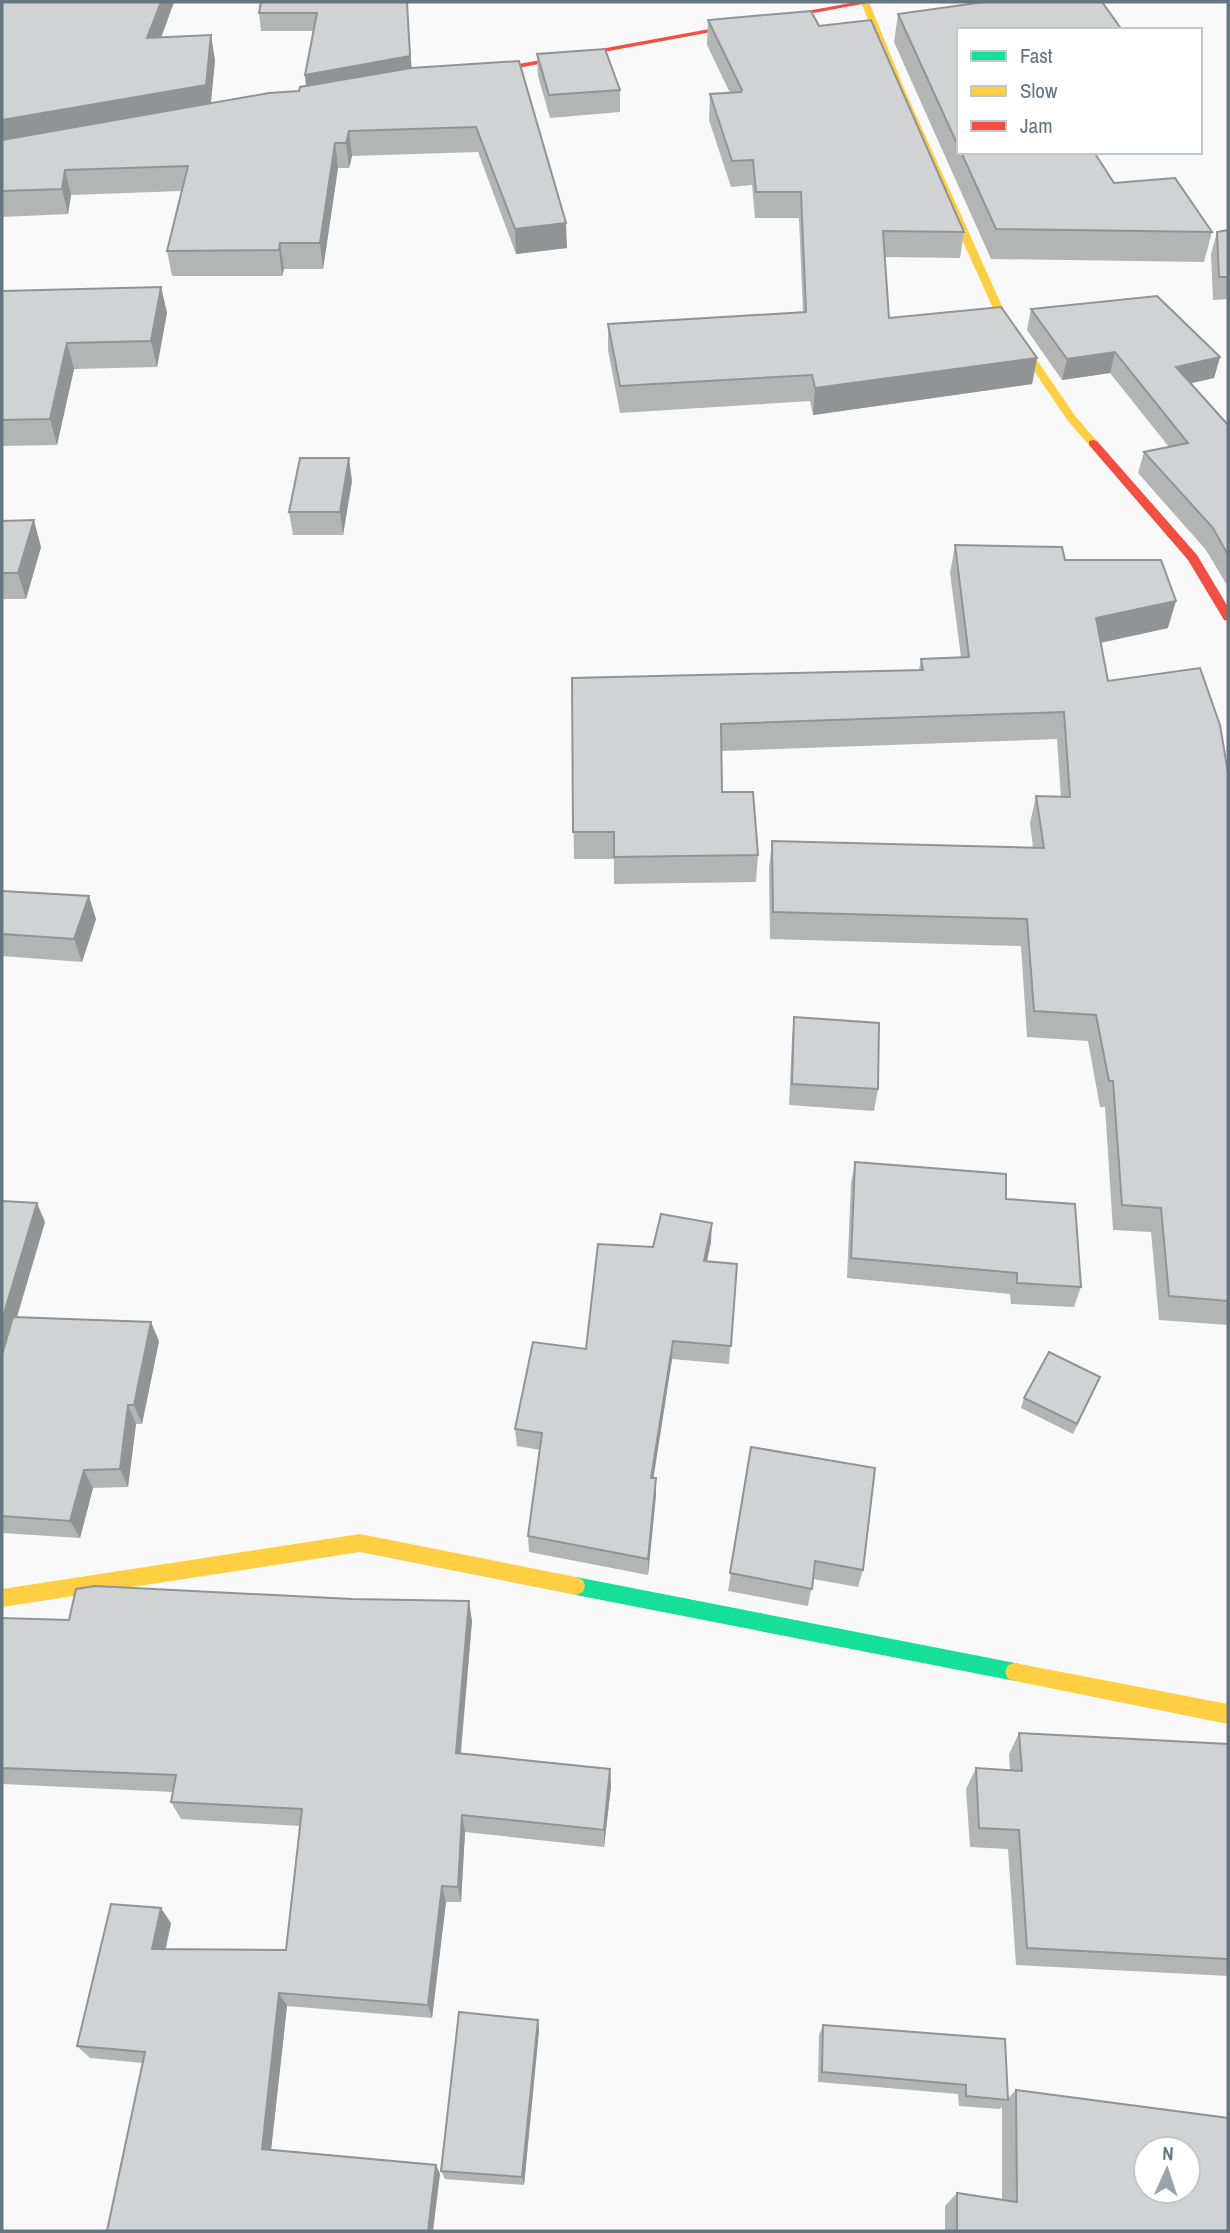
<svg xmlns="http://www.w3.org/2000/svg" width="1230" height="2233" font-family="'Archivo Narrow',sans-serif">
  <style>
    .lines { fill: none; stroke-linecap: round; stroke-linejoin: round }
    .fast { fill: #16e098; fill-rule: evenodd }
    .slow { fill: #ffcf43; fill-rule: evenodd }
    .jam { fill: #f24e42; fill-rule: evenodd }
    .wall { fill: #b3b5b5 }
    .shaded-wall { fill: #929394 }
    .building { fill: #d0d2d3; stroke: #929394; stroke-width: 2; fill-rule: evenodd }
  </style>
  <rect width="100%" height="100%" fill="#f9f9f9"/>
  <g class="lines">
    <path class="fast" d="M576,1577L1015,1663L1022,1665L1025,1672L1022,1679L1015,1681L576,1595L569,1592L567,1586L569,1580Z"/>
    <g class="slow">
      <path d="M861,2H869L906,93L1006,315L1076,417L1097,441V445H1089L1068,421L996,315L896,93Z"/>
      <path d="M360,1534L576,1577L583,1580L585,1586L583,1592L576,1595L360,1552L2,1607V1589Z"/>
      <path d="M1015,1663L1228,1704V1724L1015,1681L1008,1679L1005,1672L1008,1665Z"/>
    </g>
    <g class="jam">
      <path d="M856,2H873L469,77L464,74Z"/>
      <path d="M1093,440L1097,441L1197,555L1228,607V621L1224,620L1188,560L1089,445V441Z"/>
    </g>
  </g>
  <g class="wall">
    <path d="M2,2H174L161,38L215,60L211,103L299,91L306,86L305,75L313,31H261L259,13L407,2L411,68L519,61L567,248L516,254L478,152L352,156L349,168H338L323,269H284L282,276H172L167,251L181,191L71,195L68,214L2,217Z"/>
    <path d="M898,14L959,30V152H1094L1114,183L1212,232L1204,262L991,259L894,42Z"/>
    <path d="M708,20L819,26L964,232L960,258L885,257L889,318L1037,358L1032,384L813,415L810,401L620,413L608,350V324L803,312L799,218H755L752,185L731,187L709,120L710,94L730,93L707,45Z"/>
    <path d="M537,54L620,90V112L550,118L538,76Z"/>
    <path d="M1228,230V299L1213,300L1211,254L1217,232Z"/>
    <path d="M161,287L167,313L157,367L74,369L57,445L2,446V291Z"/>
    <path d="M1031,309L1220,357L1214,378L1190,383L1228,425V587L1206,550L1138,473L1144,452L1169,447L1110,373L1062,380L1027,330Z"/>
    <path d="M352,481L343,535H293L289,512Z"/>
    <path d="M2,521L41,547L26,599H2Z"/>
    <path d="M955,545L1065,560L1168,628L1101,643L1108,681L1228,773V1325L1159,1320L1151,1232L1113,1230L1105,1107H1100L1088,1041L1027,1037L1021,946L770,939L769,868L772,841L1033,848L1030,823L1036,796L1061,797L1057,739L722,751V792L758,855L756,882L614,884V859H574L572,678L919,670L921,659L961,657L950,573Z"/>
    <path d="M2,891L96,919L82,962L2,956Z"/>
    <path d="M794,1017L878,1089L874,1111L789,1105L792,1039Z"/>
    <path d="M855,1162L1006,1199L1081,1287L1074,1307L1011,1304L1010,1294L847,1278L851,1183Z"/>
    <path d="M2,1201L45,1222L17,1317L159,1341L142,1424H136L128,1487L93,1488L80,1538L2,1533Z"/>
    <path d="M711,1242L707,1261L737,1264L729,1364L672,1359L653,1478H656V1495L648,1575L529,1552L528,1536L540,1450L517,1446L515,1429L586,1349L653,1247Z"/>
    <path d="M1096,1387L1073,1434L1021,1408L1024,1398Z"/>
    <path d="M751,1447L863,1570L858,1587L813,1579L808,1606L728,1591Z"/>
    <path d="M2,1618L69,1620L472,1621L461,1753L610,1769L611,1786L604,1847L465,1832L461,1902H446L432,2018L287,2006L271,2150L436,2165L440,2174L107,2231L143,2063L90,2058L77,2046L171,1923L166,1949L286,1950L300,1826L181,1819L171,1802L173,1792L2,1784Z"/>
    <path d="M1019,1733L1228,1744V1976L1016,1965L1008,1849L970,1847L966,1789L976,1768L1010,1770L1009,1754Z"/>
    <path d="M538,2020L539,2030L524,2185L445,2179L441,2171Z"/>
    <path d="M823,2025L1008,2098L1016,2090L1228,2231H945V2206L957,2193L1002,2200V2107L1000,2109L959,2106L958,2094L818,2082L819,2035Z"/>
  </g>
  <g class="shaded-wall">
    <path d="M161,2H174L152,62L147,38Z"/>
    <path d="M407,2L412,74L307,92L305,75Z"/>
    <path d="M211,35L215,60L210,110L2,146V120Z"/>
    <path d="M349,131L352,156L349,168L346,143Z"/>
    <path d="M335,143L338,168L323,269L320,243Z"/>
    <path d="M65,170L71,195L68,214L62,189Z"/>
    <path d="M566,223L567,248L516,254L515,229Z"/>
    <path d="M280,243L284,269L282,276L279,250Z"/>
    <path d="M161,287L167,313L157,367L151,341Z"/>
    <path d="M67,343L74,369L57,445L50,419Z"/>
    <path d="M1115,352L1110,373L1062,380L1067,359Z"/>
    <path d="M1220,357L1214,378L1170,388L1176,367Z"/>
    <path d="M1037,358L1032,384L813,415L815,388Z"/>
    <path d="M349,458L352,481L343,535L340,512Z"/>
    <path d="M34,520L41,547L26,599L18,573Z"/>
    <path d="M1176,601L1168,628L1089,645L1096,618Z"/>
    <path d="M89,896L96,919L82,962L74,939Z"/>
    <path d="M37,1203L45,1222L2,1367V1320Z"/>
    <path d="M712,1223L711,1242L703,1279L704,1261Z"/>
    <path d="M151,1322L159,1341L142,1424L134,1405Z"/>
    <path d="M673,1341L672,1359L651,1494V1478Z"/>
    <path d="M128,1405L136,1424L128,1487L120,1469Z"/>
    <path d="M84,1470L93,1488L80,1538L70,1521Z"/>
    <path d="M656,1478V1495L648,1575V1559Z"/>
    <path d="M469,1601L472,1621L459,1770L456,1753Z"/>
    <path d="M610,1769L611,1786L604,1847V1830Z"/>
    <path d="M462,1815L465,1832L461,1902L458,1887Z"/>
    <path d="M442,1886L446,1902L432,2018L428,2005Z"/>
    <path d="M161,1908L171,1923L162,1963L152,1949Z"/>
    <path d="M279,1993L287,2006L270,2159L262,2149Z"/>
    <path d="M538,2020L539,2030L524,2185L522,2177Z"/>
    <path d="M436,2165L440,2174L433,2231H428Z"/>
  </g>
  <g class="building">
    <path d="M2,2H161L147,38L211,35L206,85L2,120Z"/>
    <path d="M261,2H407L410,56L305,75L317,13H259Z"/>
    <path d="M984,2H1102L1122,30H959V148L898,14Z"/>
    <path d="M811,11L819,26L871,20L964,232L883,231L889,318L1001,307L1037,358L815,388L812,375L620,386L608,324L806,312L801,192H756L753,160L732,161L710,94L741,92L742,90L708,20Z"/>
    <path d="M605,49L620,90L549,95L537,54Z"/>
    <path d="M519,61L566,223L515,229L476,127L349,131L346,143H335L320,243H280L279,250L167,251L188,166L65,170L62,189L2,191V140L269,93L299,91L300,87L411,68Z"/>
    <path d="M961,152H1094L1114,183L1175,178L1212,232L996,229Z"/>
    <path d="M1228,230V277H1219L1217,232Z"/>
    <path d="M161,287L151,341L67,343L50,419L2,420V291Z"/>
    <path d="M1157,296L1220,357L1176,367L1228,425V555L1213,528L1144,452L1188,443L1115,352L1067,359L1031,309Z"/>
    <path d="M300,458H349L340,512H289Z"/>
    <path d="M34,520L18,573H2V521Z"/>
    <path d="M955,545L1062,547L1065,560H1161L1176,601L1096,618L1108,681L1200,668L1220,725L1228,773V1301L1169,1296L1161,1208L1122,1205L1113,1081H1109L1096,1015L1034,1011L1027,919L773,912L772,841L1044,848L1036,796L1070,797L1064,712L721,724L722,792H753L758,855L614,857V832H573L572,678L923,670L921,659L969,657Z"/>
    <path d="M2,891L89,896L74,939L2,934Z"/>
    <path d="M794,1017L879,1023L878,1089L792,1084Z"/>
    <path d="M855,1162L1006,1174V1199L1075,1204L1081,1287L1017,1283V1273L851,1258Z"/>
    <path d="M2,1201L37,1203L2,1320Z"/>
    <path d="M661,1214L712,1223L704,1261L737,1264L731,1346L673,1341L651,1478H656L648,1559L528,1536L542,1433L515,1429L533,1342L586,1349L598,1244L653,1247Z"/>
    <path d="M13,1317L151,1322L134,1405H128L120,1469L84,1470L70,1521L2,1516V1355Z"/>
    <path d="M1049,1352L1100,1377L1077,1424L1024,1398Z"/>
    <path d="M751,1447L875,1468L863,1570L815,1561L812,1589L730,1573Z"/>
    <path d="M95,1586L352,1599L469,1601L456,1753L610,1769L604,1830L462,1815L458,1887L442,1886L428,2005L279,1993L262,2149L436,2165L428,2231H107L145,2052L77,2046L111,1904L161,1908L152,1949L286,1950L302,1809L171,1802L176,1775L2,1768V1618L69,1620L76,1589Z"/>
    <path d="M1019,1733L1228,1744V1959L1027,1948L1019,1830L979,1828L976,1768L1022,1771Z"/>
    <path d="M459,2012L538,2020L522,2177L441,2171Z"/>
    <path d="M823,2025L1005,2039L1008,2100L966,2096V2085L822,2072Z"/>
    <path d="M1016,2090L1228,2118V2231H957V2193L1017,2202ZM1146,2149H1188V2191H1146Z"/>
  </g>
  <rect width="1230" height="2233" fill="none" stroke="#657683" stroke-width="7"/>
  <rect x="957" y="28" width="245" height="126" fill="#ffffff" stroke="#c1c8cd" stroke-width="2"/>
  <rect x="971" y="51" width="35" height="10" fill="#16e098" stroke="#c1c8cd" stroke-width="2"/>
  <text x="1020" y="63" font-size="21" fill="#657683">Fast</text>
  <rect x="971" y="86" width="35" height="10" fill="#ffcf43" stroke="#c1c8cd" stroke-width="2"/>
  <text x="1020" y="98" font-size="21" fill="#657683">Slow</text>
  <rect x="971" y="121" width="35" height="10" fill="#f24e42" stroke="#c1c8cd" stroke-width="2"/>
  <text x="1020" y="133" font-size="21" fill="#657683">Jam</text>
  <g transform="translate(1167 2170) rotate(3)"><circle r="33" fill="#ffffff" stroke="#c1c8cd" stroke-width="2"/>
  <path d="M0-5L12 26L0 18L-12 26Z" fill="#99a4ac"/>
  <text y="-10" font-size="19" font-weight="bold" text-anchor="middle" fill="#657683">N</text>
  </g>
</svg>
